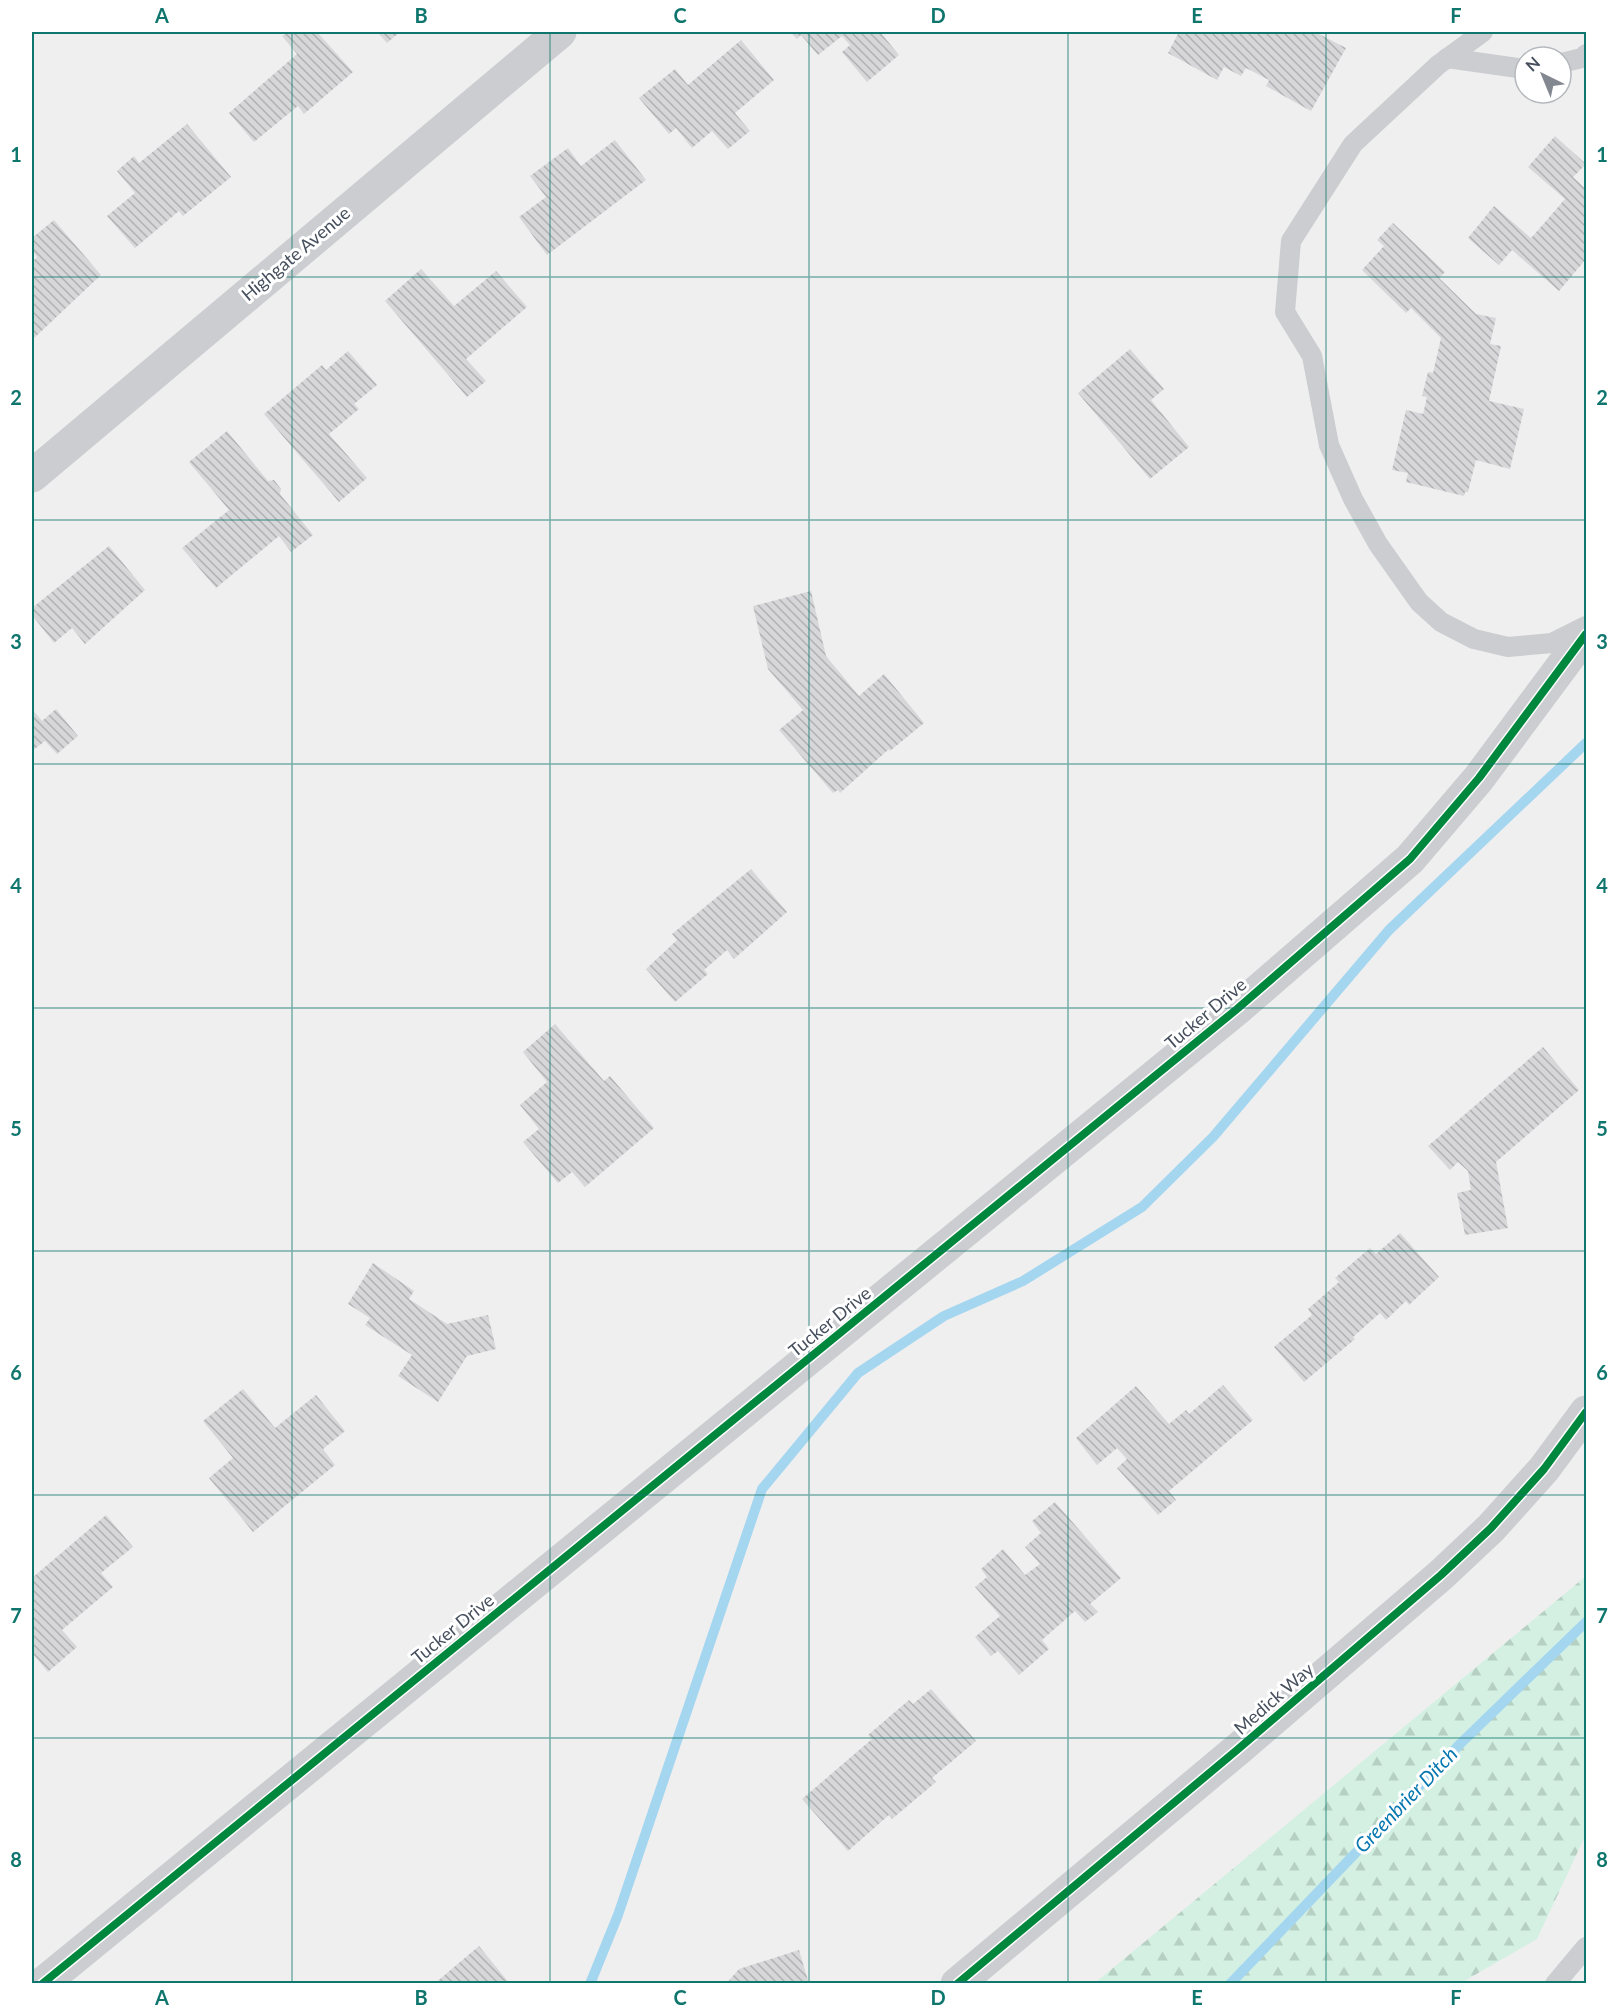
<svg xmlns="http://www.w3.org/2000/svg" width="1618" height="2015" font-family="Lato,sans-serif">
  <style>
    .forest { fill: url(#forest-firs) }
    .lines { fill: none; stroke-linecap: round; stroke-linejoin: round }
    .stream { stroke: #a5d6f0; stroke-width: 10 }
    .building { fill: url(#building-back-hatch) }
    .lane { stroke: #cbcdd0; stroke-width: 20 }
    .street { stroke: #cbcdd0; stroke-width: 33 }
    .cycleway-casing { stroke: #fff; stroke-width: 11 }
    .cycleway { stroke: #00873e; stroke-width: 8 }
    .grid { fill: none; stroke: #0f766e; stroke-width: 1.5; stroke-opacity: 0.55 }
    .labels { text-anchor: middle; stroke-width: 6; stroke-linejoin: round; paint-order: stroke }
    .street-label { font-size: 18px; fill: #464f5d; stroke: #fff }
    .water-label { font-size: 20px; font-style: italic; fill: #0577b0; stroke: #fff }
    .neatline { fill: none; stroke: #0f766e; stroke-width: 2 }
    .grid-label { font-size: 20px; text-anchor: middle; font-weight: bold; fill: #0f766e }
  </style>
  <defs>
    <pattern id="forest-firs" width="22" height="20" patternUnits="userSpaceOnUse" patternTransform="scale(1.5)"><rect width="22" height="20" fill="#d3f0e2"/><path d="M5 1l3.5 6h-7zM16 11l3.5 6h-7z" fill="#b6d0c4"/></pattern>
    <pattern id="building-back-hatch" width="6" height="6" patternUnits="userSpaceOnUse" patternTransform="scale(1.5)"><rect width="6" height="6" fill="#d7d7d9"/><path d="M-1 5l2 2M0 0l6 6M5-1l2 2" fill="none" stroke="#b0b1b3"/></pattern>
  </defs>
  <rect width="100%" height="100%" fill="#f0efef"/>
  <path class="forest" d="M1586,1576V1834L1537,1939L1461,1983H1095Z"/>
  <g class="lines">
    <g class="stream">
      <path d="M590,1984L618,1915L762,1489L858,1373L944,1316L1023,1281L1142,1207L1213,1137L1389,930L1586,743"/>
      <path d="M1230,1984L1461,1743L1586,1622"/>
    </g>
  </g>
  <g class="building">
    <path d="M288,32H317L353,72L304,114L298,106L254,142L229,113L297,54L282,36Z"/>
    <path d="M377,32H400L387,43Z"/>
    <path d="M790,32H880L899,55L867,82L842,52L850,45L842,36L818,55L801,35L797,39Z"/>
    <path d="M1179,32H1315L1346,48L1311,111L1266,86L1269,80L1246,68L1241,76L1224,67L1217,80L1168,53Z"/>
    <path d="M741,40L774,80L735,113L750,131L728,149L712,131L692,148L676,128L669,134L639,98L675,69L688,85Z"/>
    <path d="M187,124L231,177L183,216L179,211L135,248L107,216L135,193L117,171L134,156L139,163Z"/>
    <path d="M1555,136L1586,164L1573,177L1586,189V259L1559,291L1512,250L1499,265L1468,238L1494,206L1531,238L1546,221L1565,199L1528,167Z"/>
    <path d="M615,140L646,180L547,255L519,217L546,197L530,176L568,148L581,166Z"/>
    <path d="M54,220L101,275L32,340V262L37,257L32,250V238Z"/>
    <path d="M1393,223L1445,272L1439,278L1476,314L1496,318L1490,344L1501,346L1489,401L1524,409L1510,469L1476,460L1468,492H1465L1464,496L1406,482L1408,473L1392,470L1406,410L1423,414L1427,397L1422,396L1428,372L1433,373L1441,338L1411,308L1406,313L1362,270L1384,246L1377,240Z"/>
    <path d="M421,269L454,306L496,271L527,307L466,359L486,381L467,397L385,301Z"/>
    <path d="M1130,349L1164,389L1151,400L1189,447L1150,479L1078,393Z"/>
    <path d="M348,351L377,385L354,404L359,409L329,434L367,478L339,502L264,414L322,365L326,370Z"/>
    <path d="M227,431L268,481L274,480L281,489L280,494L313,535L291,552L279,536L216,588L182,548L229,510L189,462Z"/>
    <path d="M109,546L145,590L85,644L72,628L54,643L32,615V608Z"/>
    <path d="M811,591L826,656L859,696L884,674L924,723L890,751L889,749L840,793L838,790L833,793L779,730L803,710L768,669L753,606Z"/>
    <path d="M32,709L42,721L56,709L78,736L57,754L45,741L32,751Z"/>
    <path d="M751,869L787,912L734,959L727,950L704,970L708,974L675,1002L646,969L677,940L672,934Z"/>
    <path d="M555,1024L604,1081L610,1076L654,1128L585,1187L572,1172L558,1183L523,1142L539,1129L520,1105L547,1082L523,1052Z"/>
    <path d="M1543,1047L1579,1090L1496,1162L1508,1228L1465,1235L1457,1193L1471,1190L1468,1171L1458,1162L1450,1170L1428,1146Z"/>
    <path d="M1400,1233L1439,1277L1409,1305L1406,1301L1386,1320L1380,1313L1353,1337L1355,1339L1304,1382L1274,1347L1312,1315L1308,1309L1339,1282L1335,1278L1370,1248L1376,1254Z"/>
    <path d="M373,1263L414,1291L409,1299L447,1324L488,1315L496,1349L467,1356L438,1402L398,1376L412,1355L365,1325L370,1318L348,1304Z"/>
    <path d="M1223,1385L1253,1420L1169,1491L1176,1500L1158,1515L1117,1468L1127,1459L1117,1448L1097,1465L1076,1438L1136,1386L1169,1424L1186,1410L1189,1414Z"/>
    <path d="M243,1389L275,1428L316,1395L345,1431L323,1449L335,1465L253,1532L209,1478L233,1458L203,1421Z"/>
    <path d="M1055,1502L1121,1578L1090,1604L1098,1612L1085,1622L1075,1611L1042,1640L1049,1649L1019,1675L998,1651L991,1656L975,1637L1000,1616L975,1587L987,1577L981,1569L1003,1549L1025,1575L1040,1564L1025,1547L1041,1533L1032,1521Z"/>
    <path d="M106,1515L133,1547L101,1573L113,1587L62,1630L77,1647L48,1672L32,1653V1578Z"/>
    <path d="M931,1689L976,1741L932,1778L936,1782L892,1819L889,1815L848,1851L802,1799L872,1739L868,1735L909,1700L913,1704Z"/>
    <path d="M479,1946L510,1984H434Z"/>
    <path d="M799,1950L809,1984H726L739,1969Z"/>
  </g>
  <g class="lines">
    <g class="lane">
      <path d="M1483,32L1438,65L1353,144L1291,241L1285,312L1312,356L1329,445L1353,499L1378,544L1419,602L1441,622L1474,639L1508,647L1552,643L1586,626"/>
      <path d="M1447,58L1525,69"/>
      <path d="M1561,63L1582,58L1586,54"/>
      <path d="M1555,1984L1586,1947"/>
    </g>
    <g class="street">
      <path d="M32,476L560,32"/>
      <path d="M42,1984L1237,1009L1410,859L1479,778L1586,634"/>
      <path d="M957,1984L1237,1750L1441,1575L1491,1528L1544,1469L1586,1412"/>
    </g>
    <g class="cycleway-casing">
      <g id="cycleway">
        <path d="M42,1984L1237,1009L1410,859L1479,778L1586,634"/>
        <path d="M957,1984L1237,1750L1441,1575L1491,1528L1544,1469L1586,1412"/>
      </g>
    </g>
    <use href="#cycleway" class="cycleway"/>
  </g>
  <path class="grid" d="M292,32V1984M550,32V1984M809,32V1984M1068,32V1984M1326,32V1984M32,277H1586M32,520H1586M32,764H1586M32,1008H1586M32,1251H1586M32,1495H1586M32,1738H1586"/>
  <g class="labels">
    <g class="street-label">
      <text transform="translate(296 254) rotate(-40)" y="6">Highgate Avenue</text>
      <text transform="translate(1206 1014) rotate(-40)" y="6">Tucker Drive</text>
      <text transform="translate(830 1322) rotate(-39)" y="6">Tucker Drive</text>
      <text transform="translate(453 1629) rotate(-39)" y="6">Tucker Drive</text>
      <text transform="translate(1274 1699) rotate(-41)" y="6">Medick Way</text>
    </g>
    <g class="water-label">
      <text transform="translate(1406 1800) rotate(-46)" y="7">Greenbrier Ditch</text>
    </g>
  </g>
  <rect width="1618" height="2015" fill="none" stroke="#ffffff" stroke-width="66"/>
  <g transform="translate(1543 75) rotate(317)"><circle r="28" fill="#ffffff" stroke="#b5b9be" stroke-width="1.5"/>
  <path d="M0-4.5L10 22L0 15L-10 22Z" fill="#828790"/>
  <text y="-9" font-size="16" font-weight="bold" text-anchor="middle" fill="#464f5d">N</text>
  </g>
  <rect x="33" y="33" width="1552" height="1949" class="neatline"/>
  <g class="grid-label">
    <text x="162" y="23">A</text>
    <text x="421" y="23">B</text>
    <text x="680" y="23">C</text>
    <text x="938" y="23">D</text>
    <text x="1197" y="23">E</text>
    <text x="1456" y="23">F</text>
    <text x="16" y="162">1</text>
    <text x="1602" y="162">1</text>
    <text x="16" y="405">2</text>
    <text x="1602" y="405">2</text>
    <text x="16" y="649">3</text>
    <text x="1602" y="649">3</text>
    <text x="16" y="893">4</text>
    <text x="1602" y="893">4</text>
    <text x="16" y="1136">5</text>
    <text x="1602" y="1136">5</text>
    <text x="16" y="1380">6</text>
    <text x="1602" y="1380">6</text>
    <text x="16" y="1623">7</text>
    <text x="1602" y="1623">7</text>
    <text x="16" y="1867">8</text>
    <text x="1602" y="1867">8</text>
    <text x="162" y="2005">A</text>
    <text x="421" y="2005">B</text>
    <text x="680" y="2005">C</text>
    <text x="938" y="2005">D</text>
    <text x="1197" y="2005">E</text>
    <text x="1456" y="2005">F</text>
  </g>
</svg>
